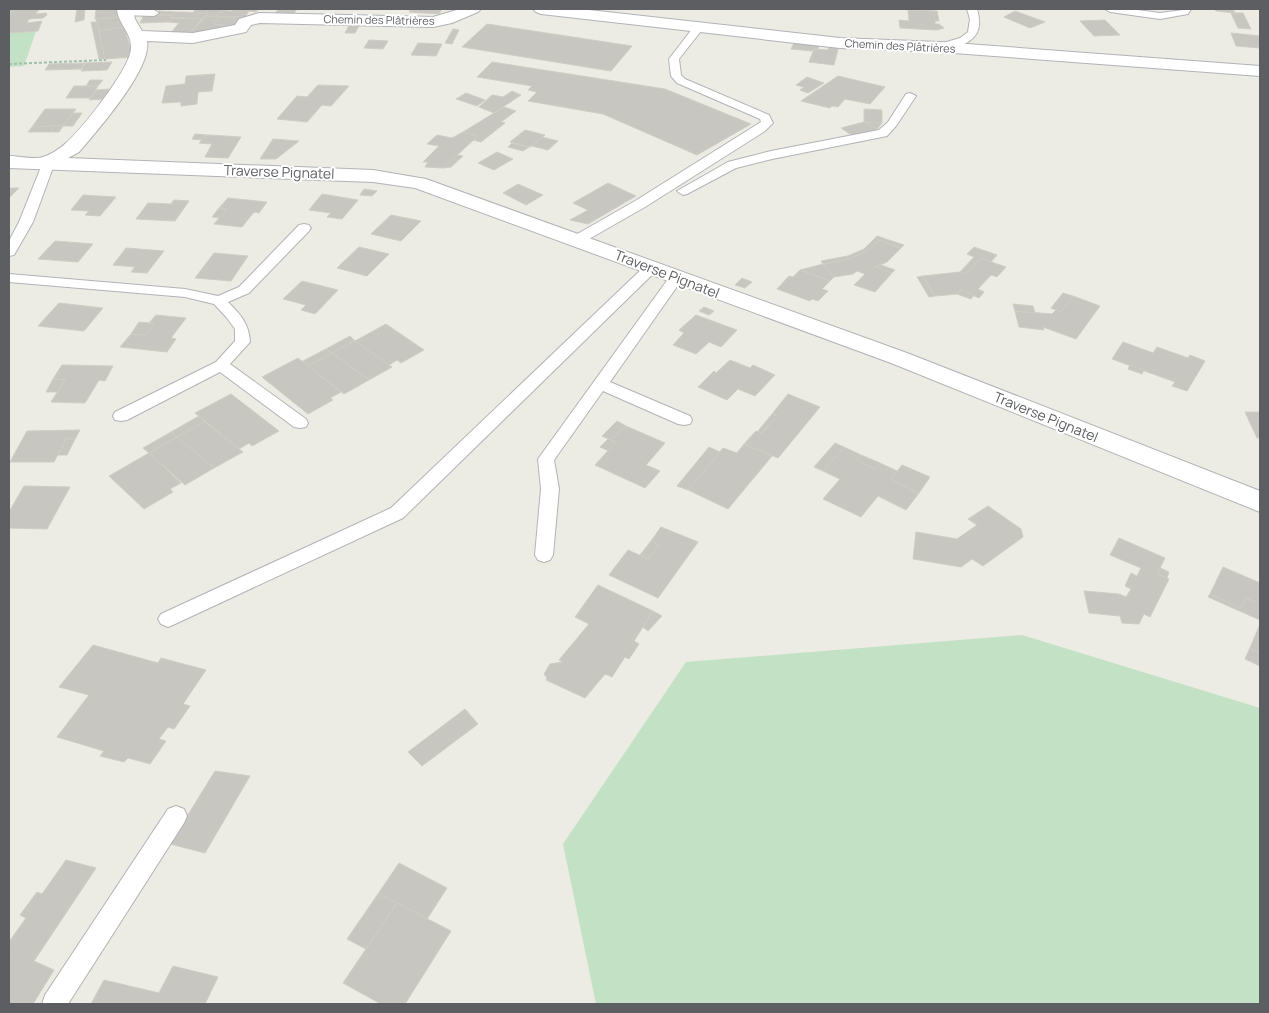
<svg xmlns="http://www.w3.org/2000/svg" width="1269" height="1013" font-family="Manrope,sans-serif">
  <style>
    .green { fill: #c3e1c5 }
    .building { fill: #c8c6c0; stroke: #d0cdc3 }
    .lines { fill: none; stroke-linecap: round; stroke-linejoin: round }
    .service-casing { stroke: #b1b3b7; stroke-width: 2 }
    .minor-casing { stroke: #b1b3b7; stroke-width: 2 }
    .path { stroke: #9dc1a9; stroke-width: 2; stroke-dasharray: 3 2; stroke-linecap: butt }
    .service { fill: #fff; fill-rule: evenodd }
    .minor { fill: #fff; fill-rule: evenodd }
    .labels { text-anchor: middle; stroke-width: 4; stroke-linejoin: round; paint-order: stroke }
    .far-street-label { font-size: 11px; fill: #5c5e62; stroke: #fff }
    .street-label { font-size: 14px; fill: #5c5e62; stroke: #fff }
  </style>
  <rect width="100%" height="100%" fill="#ecebe4"/>
  <g class="green">
    <path d="M36,31L24,66L9,67V33Z"/>
    <path d="M1022,635L1260,708V1004H596L563,844L686,662Z"/>
  </g>
  <g class="building">
    <path d="M9,9H49L38,10L36,14L46,13L47,15L43,18L29,19L27,23L42,21L38,31L9,33V17L11,12H9Z"/>
    <path d="M77,9H85L84,20L75,22Z"/>
    <path d="M96,9H119L122,17L95,19Z"/>
    <path d="M191,9H208L206,14L192,13L195,10Z"/>
    <path d="M208,9H223L216,17L206,16L208,14H206Z"/>
    <path d="M234,9H258L256,12L249,11L245,17H216L222,10L232,11Z"/>
    <path d="M278,9H297L292,16H274Z"/>
    <path d="M411,9H442L439,14L409,12Z"/>
    <path d="M1214,9H1233L1235,13L1216,11Z"/>
    <path d="M908,10L937,11L939,21H935V24H939L944,28L937,30L900,28L899,20L909,21Z"/>
    <path d="M159,11L176,12L172,15H156Z"/>
    <path d="M1015,11L1045,22L1030,28L1004,17Z"/>
    <path d="M176,12H185L208,14L202,19L170,17Z"/>
    <path d="M1231,13H1243L1251,29L1238,28Z"/>
    <path d="M144,15H172L170,17L173,18L168,22L140,23Z"/>
    <path d="M206,16L220,17L214,24L236,27L188,35Z"/>
    <path d="M122,17L124,27L99,31L96,19Z"/>
    <path d="M219,17H245L236,27L214,24Z"/>
    <path d="M173,18L202,19L188,35L170,34L179,23L168,22Z"/>
    <path d="M1105,20L1120,35L1094,36L1080,21Z"/>
    <path d="M91,22H97L105,59H99Z"/>
    <path d="M350,24H360L355,33H345Z"/>
    <path d="M487,24L632,46L611,71L462,47Z"/>
    <path d="M124,27L133,57L105,59L99,31Z"/>
    <path d="M453,29L459,30L452,44L445,43Z"/>
    <path d="M1231,33L1260,36V48L1236,46Z"/>
    <path d="M369,40L388,41L383,49L364,48Z"/>
    <path d="M418,43L442,44L436,56L411,55Z"/>
    <path d="M794,43L819,46L818,49H814L812,51L791,49Z"/>
    <path d="M829,45L838,49L834,65L809,62L814,49L828,50Z"/>
    <path d="M112,62L107,70L81,71L85,63Z"/>
    <path d="M492,62L665,89L751,124L697,155L603,114L528,101L537,92L528,90L532,86L477,77Z"/>
    <path d="M85,63L81,69L45,70L49,64Z"/>
    <path d="M215,74L212,91L198,92L197,104L181,106V102L162,103L166,86L185,84L186,76Z"/>
    <path d="M838,76L885,87L870,104L845,99L838,107L832,106L830,108L801,101Z"/>
    <path d="M807,77L824,83L808,93L800,90L804,87L796,85Z"/>
    <path d="M90,80H103L98,86H86Z"/>
    <path d="M318,85L349,86L331,106L322,105L307,122L277,119L297,96L307,97Z"/>
    <path d="M74,86H98L90,98H66Z"/>
    <path d="M109,89L103,99L89,100L96,90Z"/>
    <path d="M512,91L521,95L494,113L479,107L492,95L503,97Z"/>
    <path d="M466,93L485,100L477,106L456,99Z"/>
    <path d="M504,107L516,111L501,122L505,123L481,142L473,140L478,136L463,132Z"/>
    <path d="M45,109H76L63,126L32,127Z"/>
    <path d="M864,109L882,110V123L864,122Z"/>
    <path d="M73,113H82L73,126H63Z"/>
    <path d="M864,122L882,123L877,129Z"/>
    <path d="M864,122L877,129L853,136L841,128Z"/>
    <path d="M54,126H63L59,132H50Z"/>
    <path d="M54,126L50,132H28L32,127Z"/>
    <path d="M525,130L545,135L530,147L510,142Z"/>
    <path d="M463,132L478,136L443,168L425,167L428,162H423L439,146L427,144L437,135L452,138Z"/>
    <path d="M195,134L207,135L202,140L192,139Z"/>
    <path d="M207,135H210L241,137L228,158L205,157L212,144L199,143Z"/>
    <path d="M542,137L558,141L548,150L532,146Z"/>
    <path d="M273,139L299,141L276,159H260Z"/>
    <path d="M512,143L529,147L523,151L508,147Z"/>
    <path d="M497,152L513,159L494,170L478,163Z"/>
    <path d="M457,155L463,156L451,167L443,168Z"/>
    <path d="M608,183L636,196L588,224L570,220L588,210L573,203Z"/>
    <path d="M518,184L543,195L526,205L503,193Z"/>
    <path d="M9,188H19L9,198Z"/>
    <path d="M364,189L377,191L372,196L360,195Z"/>
    <path d="M322,194L358,200L342,219L327,217L331,213L309,210Z"/>
    <path d="M83,195L116,197L100,216L85,215L89,211L71,210Z"/>
    <path d="M228,198L267,202L259,213L254,212L242,227L214,224L227,209L219,208Z"/>
    <path d="M174,200L189,201L175,221L136,219L148,203L171,204Z"/>
    <path d="M219,208L227,209L220,218L212,217Z"/>
    <path d="M391,215L421,221L401,241L371,234Z"/>
    <path d="M877,236L904,245L901,248L879,240L869,250L850,259L823,264L821,261L848,256L864,249Z"/>
    <path d="M879,240L901,248L887,262L875,267L892,273L875,292L854,285L865,274L857,271L853,274L834,277L823,264L850,259L869,250Z"/>
    <path d="M55,241L93,244L78,262L38,259Z"/>
    <path d="M359,247L389,254L367,276L337,268Z"/>
    <path d="M974,247L997,255L991,262L980,258L966,274L960,272L974,257L967,254Z"/>
    <path d="M126,248L164,251L147,273L131,272L135,267L113,265Z"/>
    <path d="M214,253L248,256L231,281L195,278Z"/>
    <path d="M980,258L1006,267L997,277L991,275L978,289L984,292L979,298L960,290L957,294L935,296L923,276L960,272L966,274Z"/>
    <path d="M823,264L834,277L830,281L800,270Z"/>
    <path d="M881,265L895,270L892,273L875,267Z"/>
    <path d="M800,270L830,281L822,289L828,291L818,301L812,299L810,301L777,289L789,276L793,277Z"/>
    <path d="M923,276L935,296L929,297L917,277Z"/>
    <path d="M742,278L752,282L745,288L735,285Z"/>
    <path d="M302,281L338,290L315,314L301,310L306,305L283,299Z"/>
    <path d="M960,290L974,295L971,299L957,294Z"/>
    <path d="M1063,293L1073,296L1061,312L1051,308Z"/>
    <path d="M1073,296L1100,306L1076,339L1043,327L1044,330L1019,327L1015,311L1052,314L1056,310L1061,312Z"/>
    <path d="M59,303L103,308L84,331L38,326Z"/>
    <path d="M1013,304L1033,306L1035,313L1015,311Z"/>
    <path d="M704,307L714,311L709,315L699,311Z"/>
    <path d="M156,315L186,318L171,338L176,339L167,352L120,347L131,334L145,335L154,324L149,323Z"/>
    <path d="M696,315L737,330L721,347L709,342L696,354L673,345L684,333L679,330Z"/>
    <path d="M139,322L149,323L154,324L145,335L131,334Z"/>
    <path d="M386,324L424,350L401,363L397,360L389,365L355,341Z"/>
    <path d="M350,336L355,341L332,353L326,349Z"/>
    <path d="M355,341L389,365L392,367L369,380L332,353Z"/>
    <path d="M1123,342L1153,353L1157,347L1188,358L1190,355L1205,361L1187,391L1172,386L1175,382L1112,359Z"/>
    <path d="M326,349L332,353L308,366L303,361Z"/>
    <path d="M332,353L369,380L344,394L308,366Z"/>
    <path d="M298,358L341,392L330,398L333,400L308,414L262,377Z"/>
    <path d="M730,360L750,368L753,365L775,375L755,396L738,389L727,400L698,387L714,371L716,373Z"/>
    <path d="M62,365L113,366L105,381L99,380L85,403L51,402L65,380L53,379Z"/>
    <path d="M1130,365L1144,370L1142,374L1128,369Z"/>
    <path d="M53,379L65,380L58,392H46Z"/>
    <path d="M231,394L279,431L252,446L249,443L239,449L195,413Z"/>
    <path d="M788,394L820,407L778,458L744,444L756,431L762,433L777,416L772,414Z"/>
    <path d="M1245,412H1260V438H1257Z"/>
    <path d="M772,414L777,416L762,433L758,431Z"/>
    <path d="M199,416L205,422L177,437L171,432Z"/>
    <path d="M617,421L626,426L611,440L602,436Z"/>
    <path d="M205,422L239,449L243,452L214,468L177,437Z"/>
    <path d="M626,426L665,443L646,465L660,471L645,488L595,465L616,442L611,440Z"/>
    <path d="M80,430L75,439H66L54,462H10L27,431Z"/>
    <path d="M171,432L177,437L149,453L143,448Z"/>
    <path d="M177,437L214,468L185,485L149,453Z"/>
    <path d="M66,439H75L67,455H58Z"/>
    <path d="M608,439L616,442L609,451L600,447Z"/>
    <path d="M835,443L844,447L823,471L814,467Z"/>
    <path d="M744,444L772,456L728,509L688,490L723,448L737,453Z"/>
    <path d="M709,447L720,452L688,490L677,486Z"/>
    <path d="M844,447L861,455L856,460L875,469L880,463L897,471L891,479L919,493L906,510L878,496L861,517L823,499L840,479L823,471Z"/>
    <path d="M149,453L181,483L170,489L173,492L144,509L109,476Z"/>
    <path d="M861,455L880,463L875,469L856,460Z"/>
    <path d="M902,465L930,477L919,493L891,479Z"/>
    <path d="M24,486L70,487L47,529L9,528V512Z"/>
    <path d="M988,506L1021,529L1023,537L983,566L972,559L961,567L913,559L916,532L957,539L977,525L968,519Z"/>
    <path d="M661,527L698,542L658,598L609,575L628,550L648,559L659,545L651,541Z"/>
    <path d="M1119,538L1165,558L1157,574L1169,579L1150,617L1144,614L1139,624L1122,623L1120,616L1089,613L1084,591L1119,594L1126,597L1131,589L1125,586L1131,573L1137,576L1141,568L1110,555Z"/>
    <path d="M651,541L659,545L648,559L640,555Z"/>
    <path d="M1223,567L1260,583V604L1246,598L1241,608L1210,594Z"/>
    <path d="M1160,568L1169,572L1167,578L1157,574Z"/>
    <path d="M598,585L653,611L634,641L639,644L629,659L625,657L612,677L605,674L585,698L546,680L547,678L544,674L550,664L563,662L559,660L589,624L575,617Z"/>
    <path d="M1210,594L1241,608L1246,598L1260,604V620L1208,597Z"/>
    <path d="M653,611L662,616L648,631L643,627Z"/>
    <path d="M1260,624V653L1250,648Z"/>
    <path d="M93,645L158,663L161,658L206,670L183,704L190,706L174,729L168,727L159,739L166,741L150,764L128,758L124,762L100,756L104,751L57,737L89,695L59,687Z"/>
    <path d="M1250,648L1260,653V666L1245,659Z"/>
    <path d="M465,709L478,724L422,766L408,752Z"/>
    <path d="M215,771L250,776L205,853L170,844Z"/>
    <path d="M66,860L96,868L34,961L54,970L33,1004H9V961L11,958L9,957V942L26,918L20,915L37,892L42,894Z"/>
    <path d="M399,863L447,888L427,919L378,894Z"/>
    <path d="M378,894L397,903L366,949L347,939Z"/>
    <path d="M397,903L451,931L405,1004H381L343,983Z"/>
    <path d="M173,966L218,977L205,1004H91L104,980L159,993Z"/>
  </g>
  <g class="lines">
    <g class="service-casing">
      <g id="service">
        <path d="M967,9H977C983,29 977,41 956,47C949,48 943,51 936,49L935,47L936,45L960,38L968,32L970,19Z"/>
        <path d="M1105,9H1130L1160,13L1191,9L1188,14L1160,19L1110,12Z"/>
        <path d="M124,10H154L159,13L154,16L120,15V11Z"/>
        <path d="M696,28L701,31L679,59L681,75L685,79L769,115L773,123L765,131L645,207L582,243H572L570,240L572,237L635,201L761,122L760,119L677,83L671,76L669,59L692,29Z"/>
        <path d="M910,93L916,96L896,126L887,136L772,159L736,168L687,194L683,195L677,191L728,162L771,151L879,130L888,122L906,94Z"/>
        <path d="M49,158L55,162L33,222L14,255L9,256V241L19,222L43,162Z"/>
        <path d="M304,224L309,225L311,228L309,231L249,293L228,302C241,315 249,324 250,342L230,364L306,419L308,423L306,427L300,428L294,427L220,372L127,420L121,421L115,420L113,416L115,412L216,362L235,341V329L227,318L214,304L185,297L9,282V274L185,289L218,296L239,287L299,225Z"/>
        <path d="M651,264L658,268L656,271L403,518L175,624L168,627L161,624L158,619L161,614L391,508L646,265Z"/>
        <path d="M676,274L683,278L610,382L690,416L692,420L690,424L684,425L678,424L603,391L554,460L559,489L553,555L550,560L544,562L538,560L535,555L541,489L538,459L671,275Z"/>
        <path d="M176,806L184,809L187,816L184,823L68,1004H42L45,995L168,809Z"/>
      </g>
    </g>
    <g class="minor-casing">
      <g id="minor">
        <path d="M117,9H133L135,19L142,31L193,33L235,25L239,19L259,13L433,17L460,9H481L478,12L452,23L433,27L260,23L251,25L246,32L193,43L147,41C152,67 102,125 85,145L79,152L68,158L373,170L426,179L907,353L1260,491V512L891,363L415,188L373,182L9,168V156C19,156 34,160 43,157C50,155 61,148 66,143C82,129 131,68 131,48C132,33 118,24 117,9Z"/>
        <path d="M533,9H580L840,38L940,42L1260,66V76L940,52L840,48L541,14L536,12Z"/>
      </g>
    </g>
    <path class="path" d="M9,64L106,60"/>
    <use href="#service" class="service"/>
    <use href="#minor" class="minor"/>
  </g>
  <g class="labels">
    <g class="far-street-label">
      <text transform="translate(379 20) rotate(1)" y="4">Chemin des Plâtrières</text>
      <text transform="translate(900 46) rotate(3)" y="4">Chemin des Plâtrières</text>
    </g>
    <g class="street-label">
      <text transform="translate(279 172) rotate(2)" y="5">Traverse Pignatel</text>
      <text transform="translate(667 274) rotate(21)" y="5">Traverse Pignatel</text>
      <text transform="translate(1046 417) rotate(22)" y="5">Traverse Pignatel</text>
    </g>
  </g>
  <rect width="1269" height="1013" fill="none" stroke="#5c5e62" stroke-width="20"/>
</svg>
